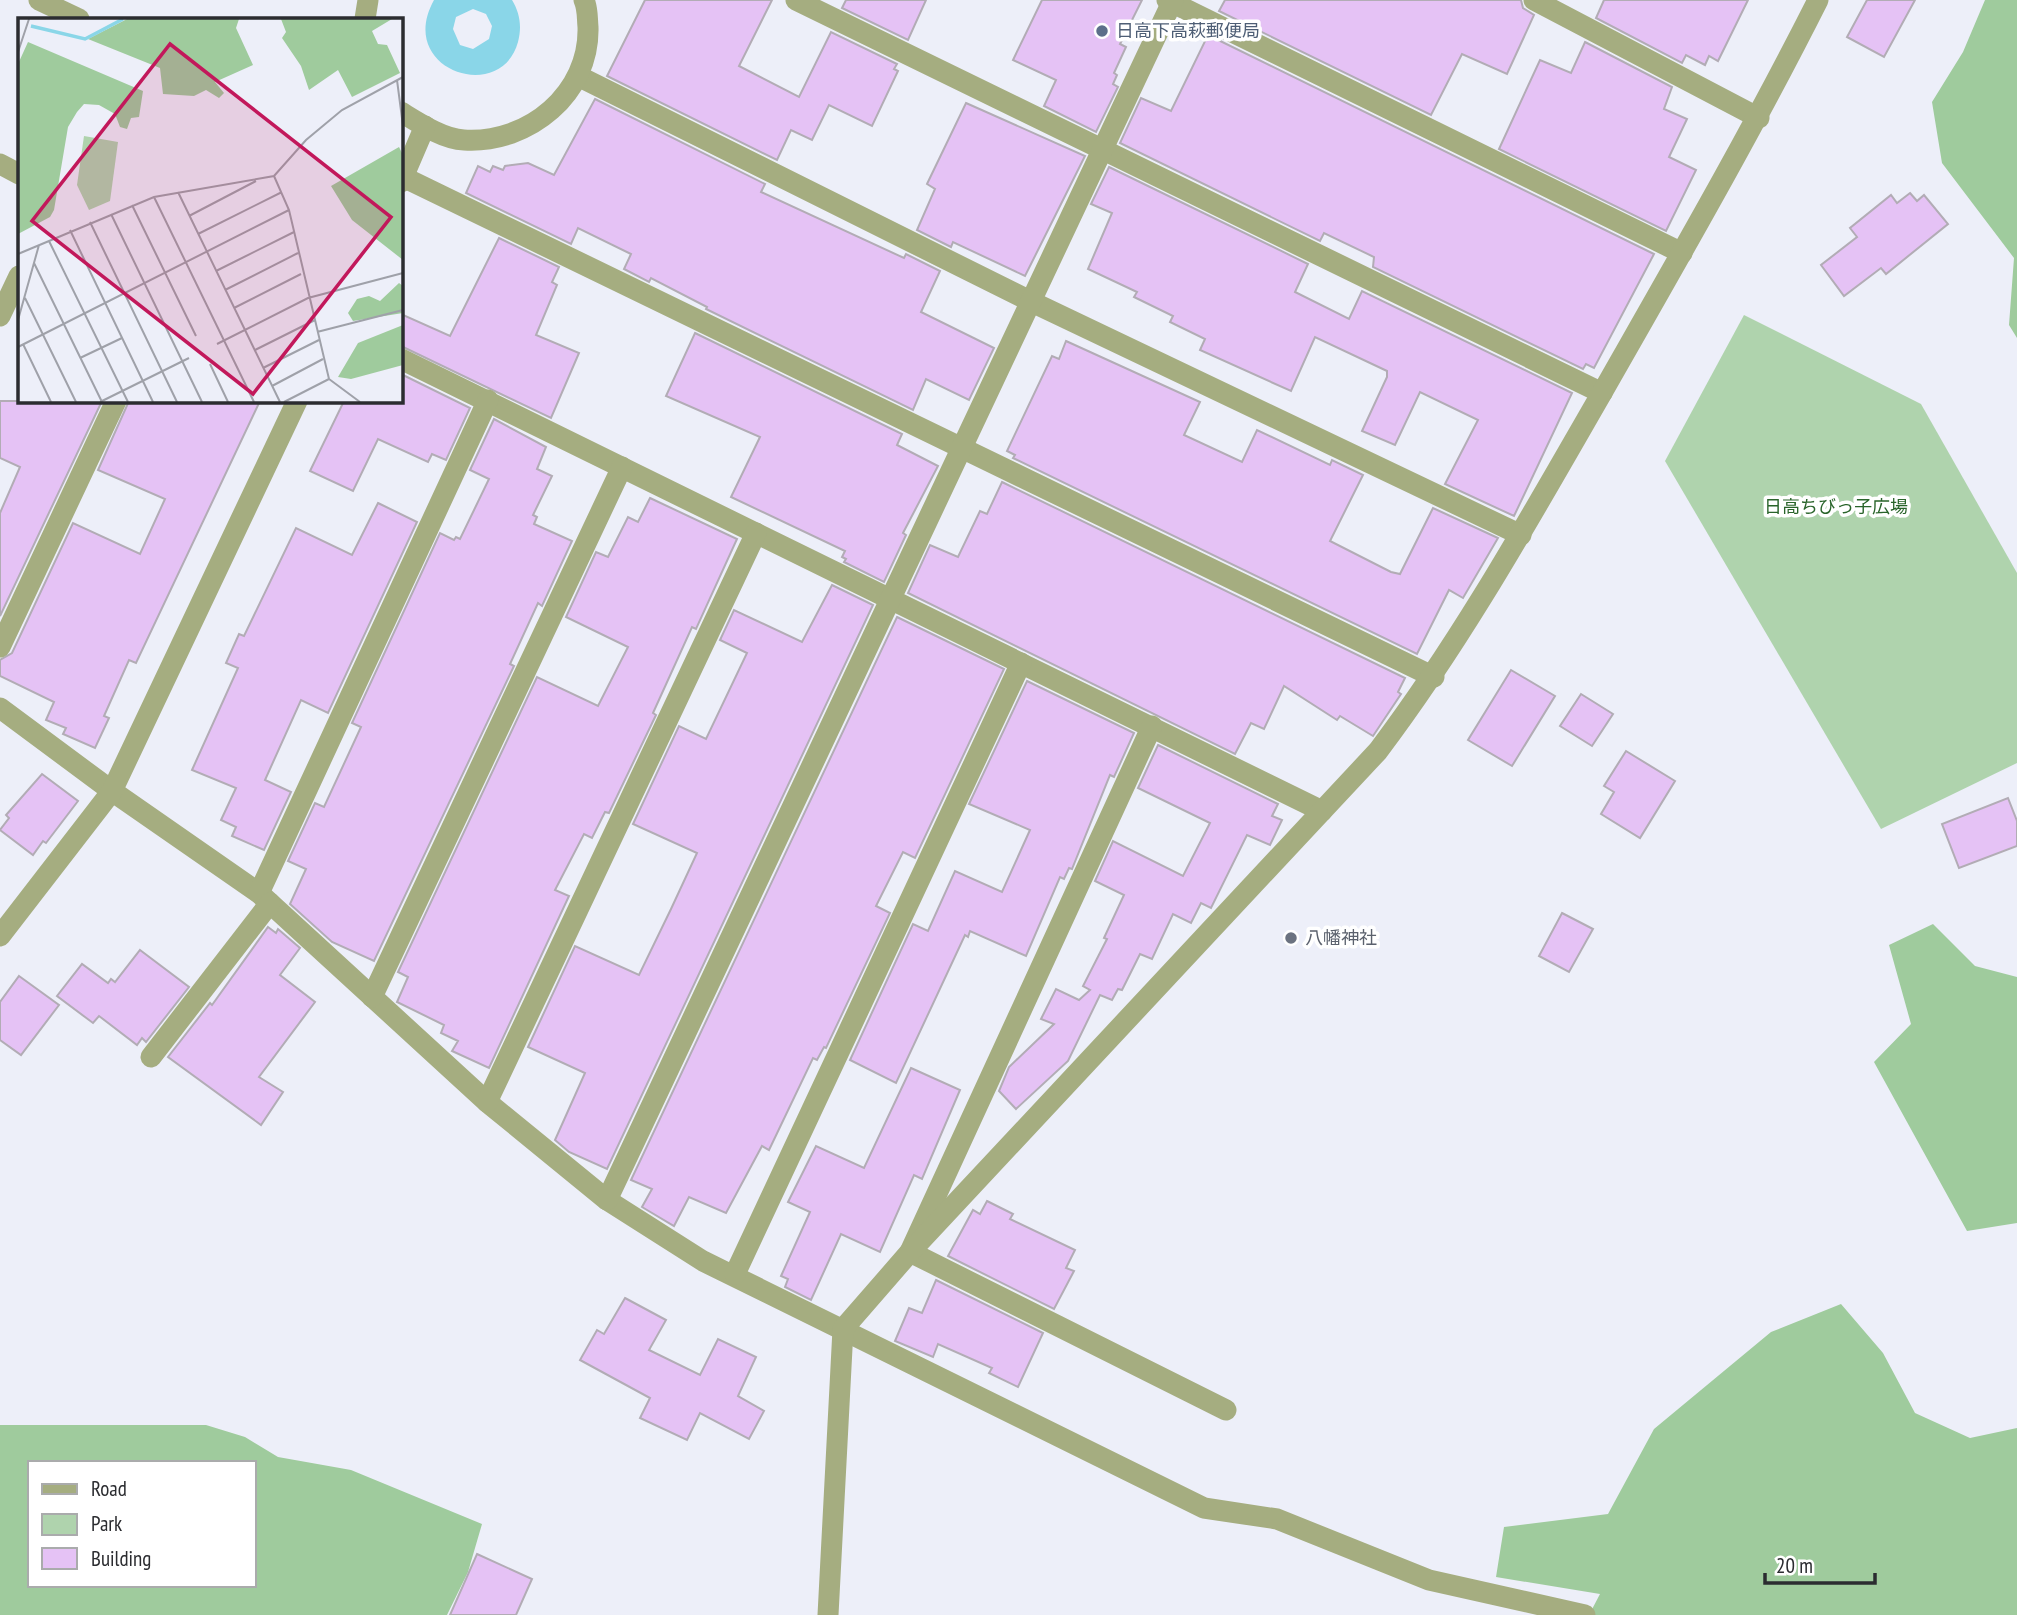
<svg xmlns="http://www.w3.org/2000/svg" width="2017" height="1615" font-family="'PT Sans Narrow','Noto Sans JP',sans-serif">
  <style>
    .green { fill: #afd3ad }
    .forest { fill: #9fcb9d; fill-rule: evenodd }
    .water { fill: #8ad6e8; fill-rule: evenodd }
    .building { fill: #e5c2f5; stroke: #b2acb5; stroke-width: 2 }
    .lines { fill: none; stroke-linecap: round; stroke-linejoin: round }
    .minor { stroke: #a5ad80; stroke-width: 21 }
    .service-dot { fill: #5c6f8a; stroke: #fff; stroke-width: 2.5 }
    .worship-dot { fill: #6b7280; stroke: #fff; stroke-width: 2.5 }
    .labels { text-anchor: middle; stroke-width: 7; stroke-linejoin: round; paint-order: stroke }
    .service-label { font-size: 18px; fill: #4e5e75; stroke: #fff; text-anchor: start }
    .park-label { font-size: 18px; fill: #29642a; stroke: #fff }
    .worship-label { font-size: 18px; fill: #5b616d; stroke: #fff; text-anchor: start }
    .inset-river { fill: none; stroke: #8ad6e8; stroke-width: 3.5 }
    .inset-road { fill: none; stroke: #9fa1a9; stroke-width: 2 }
    .view { fill: #c2185b; fill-opacity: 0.15; stroke: #c2185b; stroke-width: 3.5 }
    .inset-edge { fill: none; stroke: #2b2c30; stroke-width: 3.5 }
  </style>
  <rect width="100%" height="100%" fill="#edeff9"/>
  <path class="green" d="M1744,315L1921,404L2017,573V763L1881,829L1665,461Z"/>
  <g class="forest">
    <path d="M1985,0H2017V338L2009,325L2014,258L1942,163L1932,102L1963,52Z"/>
    <path d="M1933,924L1975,966L2017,977V1223L1967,1231L1874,1062L1911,1024L1889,945Z"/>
    <path d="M1841,1304L1883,1353L1915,1413L1970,1438L2017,1428V1615H1589L1600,1594L1496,1577L1504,1527L1608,1514L1654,1429L1771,1332Z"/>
    <path d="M0,1425H206L245,1437L278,1457L351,1470L482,1524L468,1572L447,1615H0ZM30,1463H254V1585H30Z"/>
  </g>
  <path class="water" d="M434,0H512C520,13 522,27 518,42C501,105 395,70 434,0ZM473,9L486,14L492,26L489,39L473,49L460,45L453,29L456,17Z"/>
  <g class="building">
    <path d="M645,0H772L739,66L799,97L831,32L897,64L894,69L898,71L872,126L829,105L812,140L791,130L777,160L607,76Z"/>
    <path d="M846,0H926L908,40L842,8Z"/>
    <path d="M1042,0H1142L1120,44L1126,47L1114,73L1117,75L1113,84L1118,87L1096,132L1044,106L1056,80L1013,60Z"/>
    <path d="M1225,0H1521L1523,8L1534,15L1507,74L1462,54L1431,115L1219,11Z"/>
    <path d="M1604,0H1748L1718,61L1709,56L1705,65L1686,55L1682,63L1596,18Z"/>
    <path d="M1867,0H1915L1884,57L1847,37Z"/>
    <path d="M1208,35L1654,254L1594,368L1586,364L1583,369L1373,267L1374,257L1324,233L1320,241L1120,143L1141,98L1171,111Z"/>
    <path d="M1585,42L1672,87L1664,109L1687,119L1669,157L1696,170L1666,231L1499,149L1540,60L1571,73Z"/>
    <path d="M595,99L765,184L761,192L904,258L906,254L940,271L921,312L994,348L969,400L926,379L913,410L706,309L707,307L651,278L649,282L624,269L631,254L578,228L571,244L466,193L478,166L490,172L493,166L503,170L505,166L528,163L554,175Z"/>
    <path d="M966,103L1085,156L1025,276L953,242L951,247L917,230L935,189L927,184Z"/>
    <path d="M1109,167L1308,264L1295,292L1349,319L1362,291L1572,393L1514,516L1445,484L1478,420L1420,392L1395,445L1362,431L1387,377V371L1315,337L1291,391L1200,350L1205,339L1170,322L1173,316L1134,297L1137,292L1088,269L1112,213L1091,204Z"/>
    <path d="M1910,193L1917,201L1924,195L1948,224L1886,274L1881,268L1844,296L1821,265L1857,237L1850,228L1891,195L1897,203Z"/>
    <path d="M499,238L559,267L552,282L557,285L536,335L579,353L551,418L401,346V314L450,336Z"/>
    <path d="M695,333L902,434L897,445L938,466L903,533L906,535L884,582L844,562L846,559L842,557L845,551L731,497L760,437L666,396Z"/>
    <path d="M1066,341L1200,402L1184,435L1242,462L1257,430L1330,465L1332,460L1363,475L1330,541L1391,572L1400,574L1433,508L1498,538L1463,598L1449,590L1417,654L1013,458L1015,455L1007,451L1052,356L1059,359Z"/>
    <path d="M401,374L470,408L446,460L432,454L428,462L378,439L353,491L310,471L344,401H401Z"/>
    <path d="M0,401H102L0,616V513L20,467L0,458Z"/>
    <path d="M129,401H260L136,663L129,660L104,716L109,718L95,748L63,734L66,728L46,720L54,702L0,676V660L12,653L73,523L140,554L165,499L98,470Z"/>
    <path d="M494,419L546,447L537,469L552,476L533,515L537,517L534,524L572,541L542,606L538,603L510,664L514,666L374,961L332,942L290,904L306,869L288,861L315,803L324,807L361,727L352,723L440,533L454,540L456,537L460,539L489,479L470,470Z"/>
    <path d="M1002,482L1405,678L1398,692L1401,694L1373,736L1340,716L1337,720L1284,686L1264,729L1251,723L1235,754L908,593L930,545L958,557L980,511L987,514Z"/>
    <path d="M650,498L737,539L696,629L692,627L653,713L656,715L609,813L605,812L592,838L584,834L555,890L569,896L489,1068L452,1051L458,1041L441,1033L444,1025L397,1002L408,977L398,972L537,677L598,706L628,647L566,617L596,552L608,557L628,517L638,522Z"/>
    <path d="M378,503L417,522L328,713L301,700L265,780L291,792L264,850L232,836L236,827L221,820L236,788L192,770L238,668L226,663L239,634L244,636L296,528L352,555Z"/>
    <path d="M832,585L873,605L607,1169L569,1152L555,1140L585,1073L528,1047L575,946L639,975L671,909L697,853L633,824L679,726L706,739L747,653L720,640L734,610L802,642Z"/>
    <path d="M897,617L1004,669L915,858L903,852L876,906L890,913L826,1048L824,1047L817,1060L813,1058L769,1150L762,1146L726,1213L689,1197L674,1226L642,1207L652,1189L631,1180Z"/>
    <path d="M1511,670L1555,696L1512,766L1468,740Z"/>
    <path d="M1027,681L1134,733L1114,777L1110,775L1072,869L1069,868L1064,879L1060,877L1026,956L970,931L968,937L965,935L896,1083L850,1060L913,924L928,931L955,871L1002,892L1030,830L969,804Z"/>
    <path d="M1581,694L1613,714L1592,746L1560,726Z"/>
    <path d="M1158,745L1278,804L1272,816L1282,820L1270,845L1247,835L1211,908L1201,903L1191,923L1173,914L1152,959L1140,954L1122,990L1118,989L1112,1000L1100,995L1068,1061L1016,1109L999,1091L1009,1067L1054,1024L1041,1019L1056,989L1079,1000L1090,990L1083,986L1107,939L1104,938L1124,895L1095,881L1113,841L1183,876L1210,823L1138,788Z"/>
    <path d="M1626,751L1675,781L1640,838L1601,814L1614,792L1604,786Z"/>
    <path d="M42,774L78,801L46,843L43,841L33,855L0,830L9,818L6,815Z"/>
    <path d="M2008,798L2017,821V846L1959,868L1942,824Z"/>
    <path d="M1562,913L1593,929L1569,972L1539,956Z"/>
    <path d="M268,927L276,933L278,929L300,948L280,975L315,1002L259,1077L283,1092L261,1125L168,1057L210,1003L212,1005Z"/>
    <path d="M140,950L189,987L146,1042L142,1038L137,1045L99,1016L93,1023L57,996L82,964L108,983L111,979L115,982Z"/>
    <path d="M19,976L59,1005L21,1055L0,1040V1002Z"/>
    <path d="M911,1068L960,1090L922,1179L914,1175L880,1252L841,1234L811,1300L785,1287L788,1279L781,1276L810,1212L788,1202L816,1146L864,1168Z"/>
    <path d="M987,1201L1013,1214L1010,1219L1075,1250L1066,1268L1074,1271L1054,1309L948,1256L973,1210L980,1214Z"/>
    <path d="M936,1280L1043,1333L1018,1387L989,1373L992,1368L938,1344L933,1357L895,1341L909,1308L922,1313Z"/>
    <path d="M625,1298L666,1320L649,1350L700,1375L718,1339L756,1357L738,1396L764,1411L749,1439L700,1413L687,1440L640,1418L650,1398L580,1360L597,1330L604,1334Z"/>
    <path d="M477,1554L532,1579L516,1615H450Z"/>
  </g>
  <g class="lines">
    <g class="minor">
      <path d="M39,0L79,19"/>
      <path d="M796,0L1602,393"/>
      <path d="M1167,0L1682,253"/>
      <path d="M1534,0L1759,118"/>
      <path d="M365,19L368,0"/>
      <path d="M578,76L1032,302L1521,535"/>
      <path d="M401,112C419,123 443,139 464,140C529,144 590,93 588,27C587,17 588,9 584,0"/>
      <path d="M0,164L19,174"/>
      <path d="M401,176L1434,677"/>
      <path d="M401,182L425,126"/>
      <path d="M0,316L19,276"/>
      <path d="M401,359L1322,811"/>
      <path d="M0,647L116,401"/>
      <path d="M0,708L112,791L259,893L487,1102L607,1200L703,1261L1204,1508L1277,1519L1429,1580L1585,1615"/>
      <path d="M1152,726L910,1252L1226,1410"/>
      <path d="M259,893L488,400"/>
      <path d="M0,936L112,791L297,401"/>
      <path d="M372,997L622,467"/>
      <path d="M151,1057L270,903"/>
      <path d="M487,1102L756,533"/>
      <path d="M607,1200L1173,0"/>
      <path d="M735,1274L1021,663"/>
      <path d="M828,1615L843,1329L910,1252L1378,751C1464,637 1532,514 1603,391C1677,261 1751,133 1818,0"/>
    </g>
  </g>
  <circle class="service-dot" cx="1102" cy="31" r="7"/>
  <circle class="worship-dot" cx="1291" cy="938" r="7"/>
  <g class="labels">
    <g class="service-label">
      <text x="1116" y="37">日高下高萩郵便局</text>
    </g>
    <g class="park-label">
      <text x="1836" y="513">日高ちびっ子広場</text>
    </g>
    <g class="worship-label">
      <text x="1305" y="944">八幡神社</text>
    </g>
  </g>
  <g transform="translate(18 18)">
    <rect width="385" height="385" fill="#edeff9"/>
    <path d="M66,118L100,124L92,183L71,192L59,167Z" fill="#afd3ad"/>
    <path d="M109,1H221L218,10L235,47L197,64L206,75L201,80L188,72L176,78L145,76L142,50L70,21ZM263,1H374L354,13L360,26L369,27L382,55L334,79L320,52L291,72L283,48L264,20L268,14ZM10,24L125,73L121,99L113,100L109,111L102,109L97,96L81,87L66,86L59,94L50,109L36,192L32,199L0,216V46ZM381,129L385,137V242L334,202L313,168ZM381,265L385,268V295L335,303L330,295L339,281L351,278L362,283ZM385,307V347L333,361L320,359L340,325Z" fill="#9fcb9d"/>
    <path class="inset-river" d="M13,8L67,21L105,1"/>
    <path class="inset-road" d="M0,34L11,1M379,62L385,108M256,158L271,192L311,361L342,384M160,174L262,384M136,179L236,384M114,187L178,318M93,196L184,384M171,198L238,163M72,204L159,384M52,212L135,384M180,216L264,174M31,223L110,384M0,236L136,179L256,158L288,122L324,92L385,59M16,245L84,384M198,253L276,214M207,272L280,235M7,280L58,384M216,290L283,256M0,302L21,227M299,314L385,292M5,326L33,384M199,326L290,280L385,255M0,329L271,192M237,332L297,302M62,340L104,320M192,346L210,384M245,350L301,322M254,368L305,341M82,384L171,340M266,384L311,361"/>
    <path class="view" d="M152,26L373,199L235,376L14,203Z"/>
    <rect width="385" height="385" class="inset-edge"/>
  </g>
  <rect x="28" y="1461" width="228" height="126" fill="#ffffff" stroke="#aaabac" stroke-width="2"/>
  <rect x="42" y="1484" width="35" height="10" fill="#a5ad80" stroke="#aaabac" stroke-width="2"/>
  <text x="91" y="1496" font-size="21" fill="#2b2c30">Road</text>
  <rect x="42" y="1514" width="35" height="21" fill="#afd3ad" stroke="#aaabac" stroke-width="2"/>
  <text x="91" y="1531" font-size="21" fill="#2b2c30">Park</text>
  <rect x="42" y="1548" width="35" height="21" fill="#e5c2f5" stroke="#aaabac" stroke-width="2"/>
  <text x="91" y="1566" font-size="21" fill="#2b2c30">Building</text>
  <path d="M1765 1573v10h110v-10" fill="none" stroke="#2b2c30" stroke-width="3.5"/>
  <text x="1776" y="1573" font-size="21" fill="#2b2c30" stroke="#ffffff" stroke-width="5" paint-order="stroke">20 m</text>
</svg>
